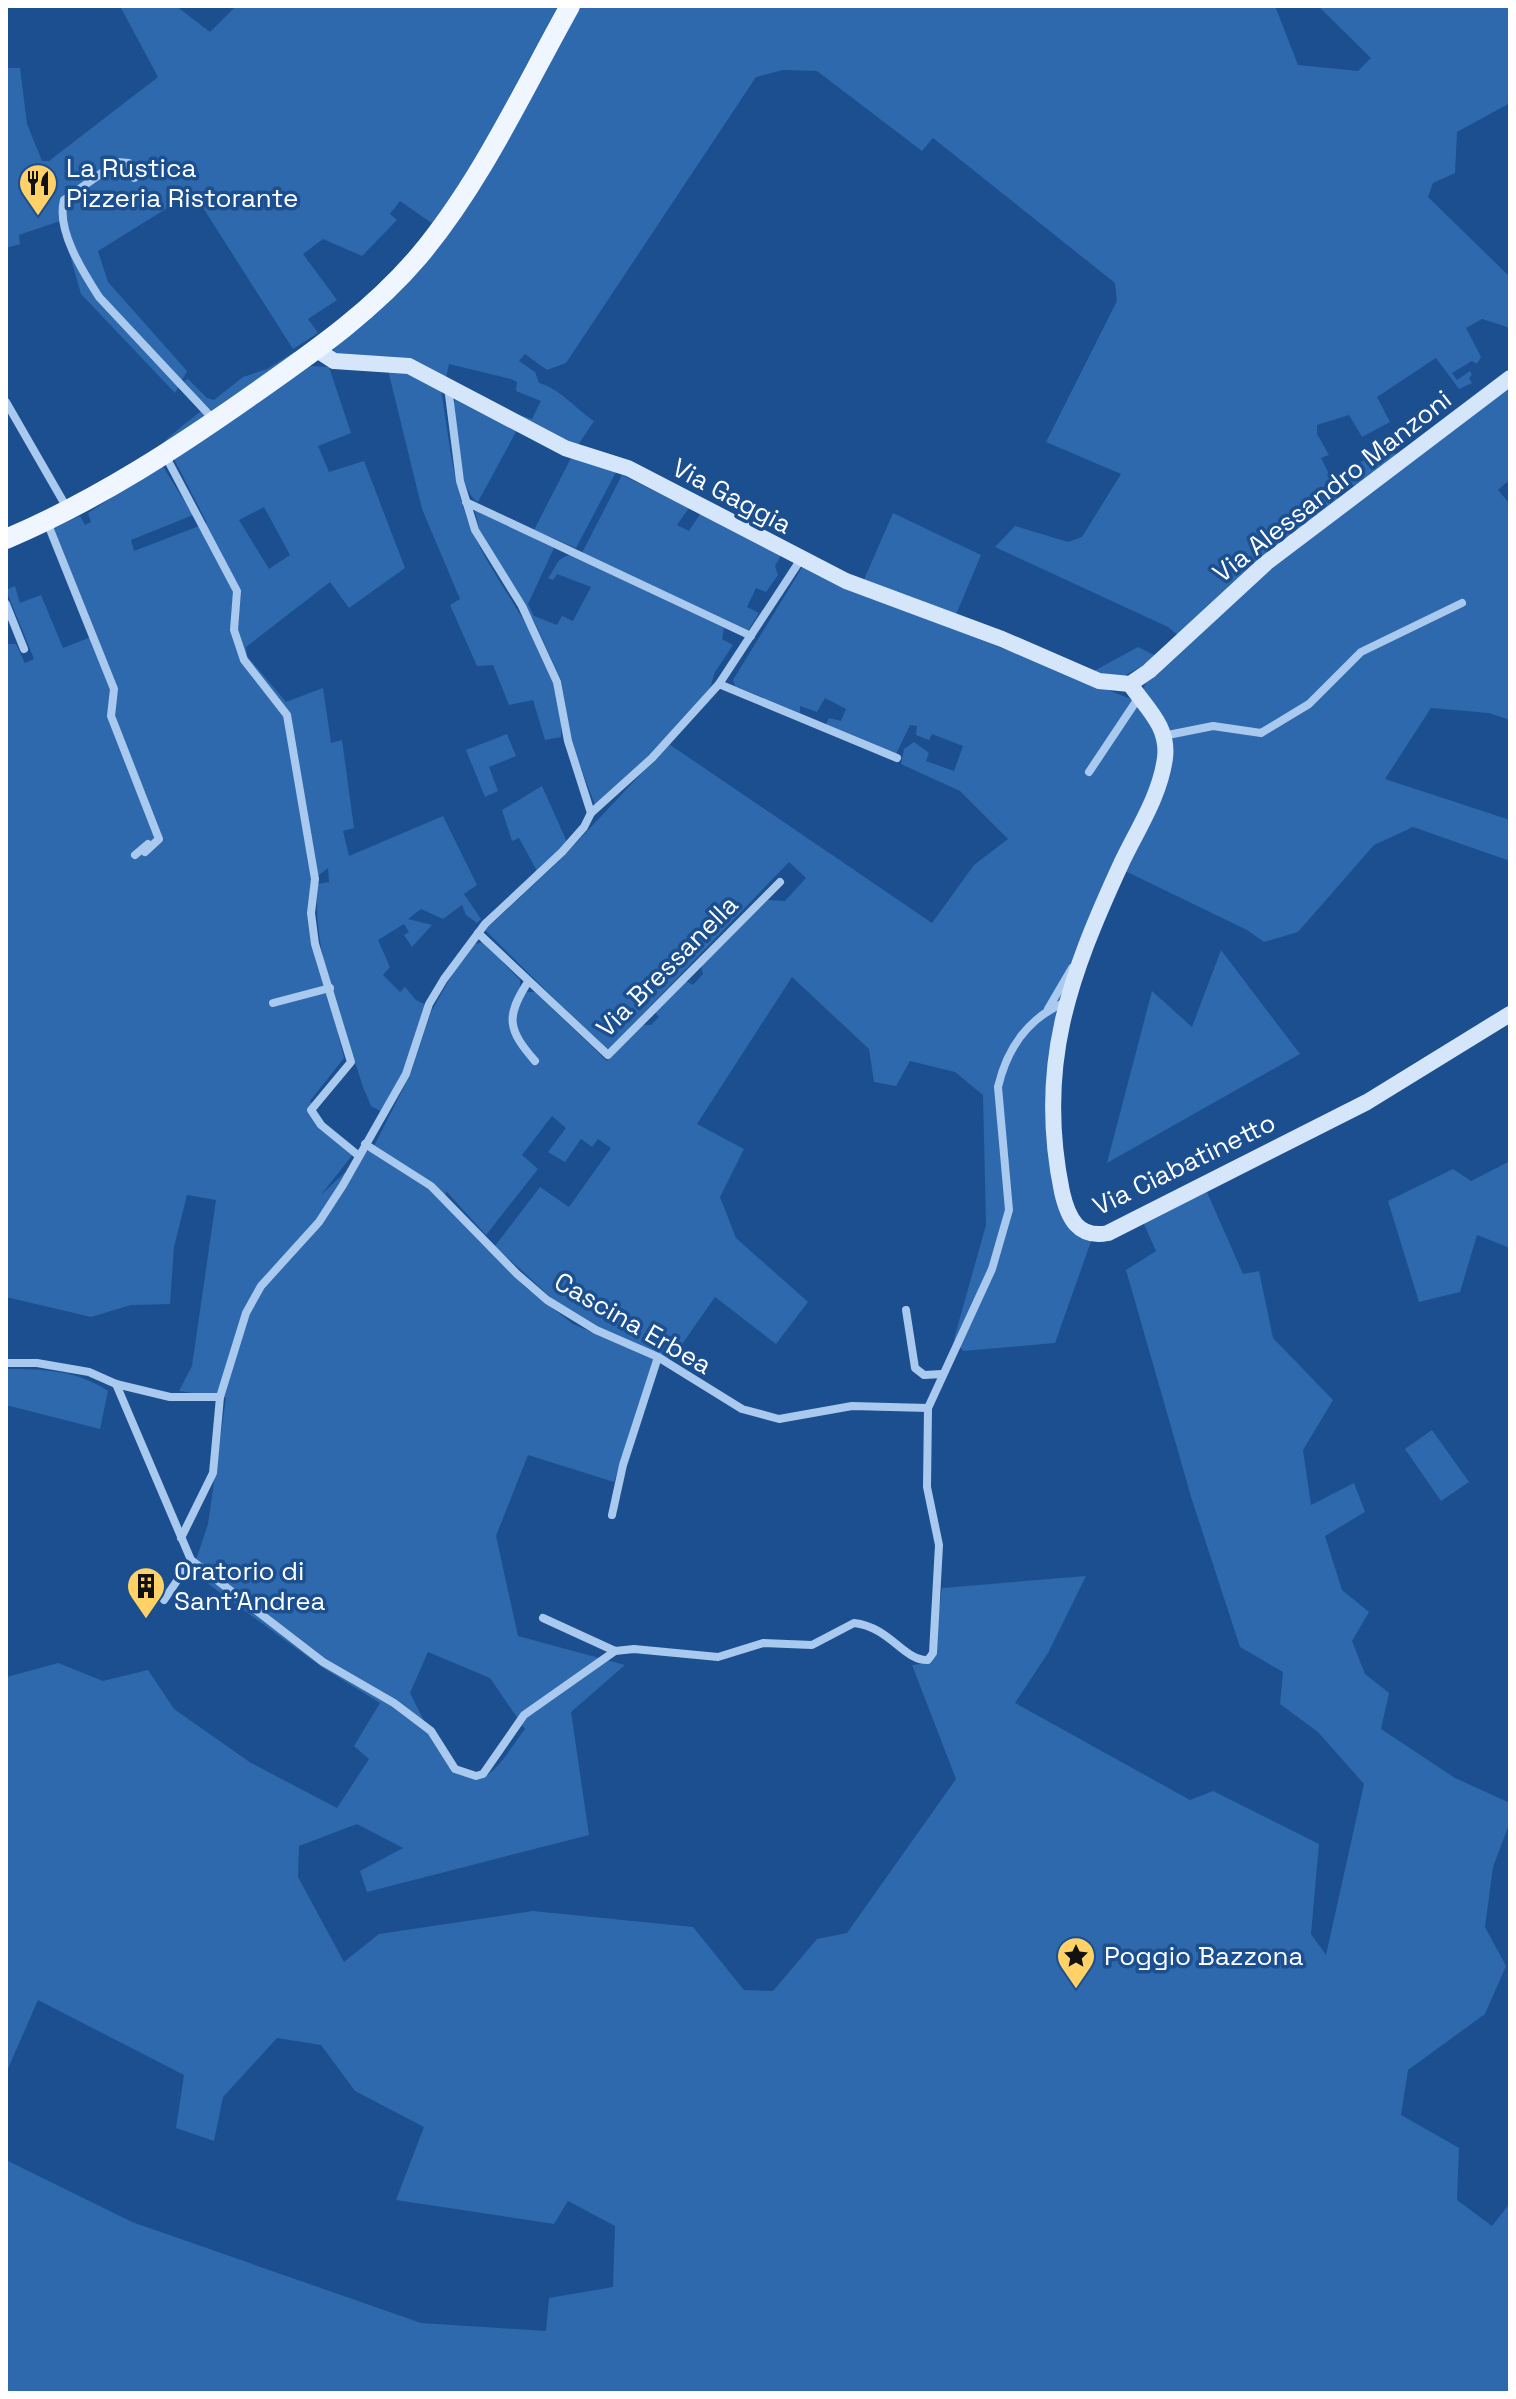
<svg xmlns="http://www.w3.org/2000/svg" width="1516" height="2399" font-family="'Space Grotesk',sans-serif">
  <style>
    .green { fill: #2e69ad; fill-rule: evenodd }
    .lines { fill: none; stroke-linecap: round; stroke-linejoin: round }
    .street { stroke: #a9c9ee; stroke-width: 8 }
    .secondary { stroke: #d6e6fa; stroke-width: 16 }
    .primary { stroke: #f0f6ff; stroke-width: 20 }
    .labels { text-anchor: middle; stroke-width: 7; stroke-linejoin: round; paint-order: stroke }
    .poi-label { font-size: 26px; fill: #fff; stroke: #1b4f8f; text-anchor: start }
    .street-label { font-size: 26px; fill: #fff; stroke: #1b4f8f }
  </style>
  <rect width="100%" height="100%" fill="#1b4f8f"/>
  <g class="green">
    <path d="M124,6H176L210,32L236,6H558L468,174L433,224L400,201L390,214L397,220L362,256L323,239L303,254L337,300L308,319L318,333L293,349L193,192L98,251L108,282L187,371L175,393L81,294L60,221L19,235L20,244L6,248V68H20L27,124L42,161H49L158,77L121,8Z"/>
    <path d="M577,6H1275L1298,65L1358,71L1371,58L1318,6H1510V103L1457,132L1455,173L1433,183L1428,197L1510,277V328L1482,319L1466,328L1481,357L1477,364L1472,361L1452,373L1457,380L1470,371L1472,375L1469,378L1472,383L1459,389L1436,358L1377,397L1390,422L1362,437L1349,415L1317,425V434L1329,455L1321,458L1334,484L1329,487L1339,501L1180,637L1168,627L995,547L1015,526L1068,542L1082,537L1121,474L1046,442L1117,301L1115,283L933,138L922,151L817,71L783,70L756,77L566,363L547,370L525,354L519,361L535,372L539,383C560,389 575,408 594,421L576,448L500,409L532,419L541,401L516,391L517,382L511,379L449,364L446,378C399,350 390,358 338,356L332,348L373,317L422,266Z"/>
    <path d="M294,352L297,354L154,454C161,441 193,418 206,407L184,381L188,379L207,398L214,400L243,377L267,369Z"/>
    <path d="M311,366L329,367L351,433L318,446L329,472L364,461L405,568L349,608L330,582L246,647L247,656L286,702L323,688L331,743L342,740L354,828L343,831L349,856L443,816L477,885L464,894L481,919L477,923L466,915L462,905L443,919L421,909L408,919L432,925L412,947L404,935L409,932L404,924L378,940L390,967L383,975L400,992L405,987L416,1000L426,1005L411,1056L382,1112L371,1106L363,1087C343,1022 311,952 318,884L329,882L328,868L315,878L308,914L344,1058L310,1101L326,1124L357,1149L321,1195L375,1144L411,1073L431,1012L453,973L475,944L483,942L520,980V988L525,992H535L607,1061L643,1025H651L659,1017L655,1013L686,981L693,985L703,974L701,966L768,900L785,901L806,878L789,862L607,1051L485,930L559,861L669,744L932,923L974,865L1008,839L960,791L901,764L904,749L914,742L929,753L926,761L954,771L963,746L932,734L929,740L916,735L917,726L910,725L896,754L825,726L829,718L841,721L846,709L825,698L817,712L800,706V713L735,686L733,680L803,566L839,584L1131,699C1180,752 1156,781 1131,839L1137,844C1150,811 1173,773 1165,738L1213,728L1262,734L1309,705L1362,653L1461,605V601L1361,650L1307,703L1261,731L1212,724L1165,733L1157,712L1141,694L1148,678L1237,591L1510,384V485L1507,482L1498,490L1510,504V720L1489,713L1431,708L1385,779L1510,820V861L1413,827L1374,845L1298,932L1264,942L1247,930L1125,871C1104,919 1080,968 1065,1018C1053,1059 1057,1109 1061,1151C1064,1177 1068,1205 1082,1227L1095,1230L1055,1343L963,1351L954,1339L986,1225L983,1095L955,1072L910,1061L896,1086L874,1082L869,1049L792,977L697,1124L744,1149L720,1197L736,1238L808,1302L776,1344L715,1297L671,1360L593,1325L559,1305L495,1246L540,1187L569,1207L611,1148L598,1139L592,1147L581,1139L565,1162L548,1152L566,1128L552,1116L522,1155L538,1169L486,1235L446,1191L445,1205L525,1287L573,1324L653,1359L614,1482L528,1455L496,1536L518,1636L625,1665L571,1712L589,1835L367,1892L360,1871L403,1848L357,1824L299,1846L298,1877L344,1962L379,1934L533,1911L693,1927L744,1990L773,1991L817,1939L847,1933L956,1779L912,1665L932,1663L942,1588L1086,1576L1048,1653L1015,1703L1190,1800L1213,1791L1319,1844L1311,1934L1326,1955L1364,1784L1318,1732L1280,1704L1283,1672L1240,1647L1192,1500L1126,1270L1156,1251L1143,1222L1207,1192L1243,1274L1259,1271L1273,1338L1333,1400L1303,1450L1311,1505L1354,1483L1365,1512L1325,1536L1342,1590L1369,1612L1352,1641L1365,1674L1389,1693L1381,1729L1455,1778L1510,1803V1822L1493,1867L1485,1927L1506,1966L1485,2014L1408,2070L1401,2115L1459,2148L1457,2200L1492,2226L1510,2203V2393H6V2160L132,2222L421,2323L546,2331L549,2298L613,2287L615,2226L568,2201L554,2224L396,2200L424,2127L355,2091L321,2045L277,2038L223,2097L214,2141L176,2128L184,2075L38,2000L6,2073L7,1677L58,1663L103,1681L148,1670L174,1709L251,1763L337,1808L369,1759L354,1746L380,1703L323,1668L192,1572L208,1524L226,1398L179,1391L192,1366L216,1200L187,1195L174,1247L170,1304L131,1305L91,1317L6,1297V644H16L25,663L34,659L6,590L15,586L20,603L41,595L63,648L96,635L53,528L80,516L85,525L91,522L88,513L162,465L193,515L131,540L134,551L207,523L174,459ZM264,507L290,555L269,569L239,520ZM428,1652L490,1678L525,1729C514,1743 503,1763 489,1774C458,1800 422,1715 410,1693Z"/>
    <path d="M387,366L401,369L441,389C448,432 452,479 468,521C496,593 565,654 561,737L545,740L533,700L509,705L493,665L477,666L450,605L460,599L422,509Z"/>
    <path d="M459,398L517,430L478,502C458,490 456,431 453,408L455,400Z"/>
    <path d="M1387,443L1397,456L1356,486L1347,484L1341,474L1368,458L1365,452Z"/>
    <path d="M571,458L616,472L576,548L534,530Z"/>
    <path d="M622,475L689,508L677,525L689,531L702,511L781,555L775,566L778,575L766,592L756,588L747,607L759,613L748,631L582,553Z"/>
    <path d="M475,510L554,548L528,604L534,616L557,625L562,616L573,621L591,587L557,574L553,580L548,578C556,569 556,556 572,555L724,628L722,639L733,645L715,672L710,688L650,755L595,805L572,744L561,680L534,621L479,529Z"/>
    <path d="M893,513L981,555L955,617L863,582Z"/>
    <path d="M1138,647L1158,657L1124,676L1092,672Z"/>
    <path d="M507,734L516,756L489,767L498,791L485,797L466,750Z"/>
    <path d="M542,786L567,842L537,871L519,838L512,841L502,810Z"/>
    <path d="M1221,950L1300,1054L1107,1163L1152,991L1192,1027Z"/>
    <path d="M1510,1161V1248L1477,1235L1460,1292L1419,1302L1388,1201L1453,1169L1471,1181Z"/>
    <path d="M6,1369C42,1369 77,1370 108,1391L100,1429L6,1405Z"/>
    <path d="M1432,1430L1469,1482L1441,1501L1405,1449Z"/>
  </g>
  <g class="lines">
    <g class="street">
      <path d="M134,178L129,163L117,162L64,200C56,230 83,272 99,297L215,421"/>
      <path d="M6,402L67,508"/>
      <path d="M165,455L237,591L234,630L244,660L287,715L315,879L311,913L315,944L351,1062L311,1110L321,1125L359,1156"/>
      <path d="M466,502L751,636"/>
      <path d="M47,522L114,689L111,716L159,839L145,852"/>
      <path d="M6,604L24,649"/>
      <path d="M719,684L897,758"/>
      <path d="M1163,736L1213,726L1261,733L1309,704L1361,652L1462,603"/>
      <path d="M1089,772L1139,697"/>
      <path d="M591,813L652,758L719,684L801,559"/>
      <path d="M135,855L148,844"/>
      <path d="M478,933L608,1055L780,882"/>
      <path d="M528,982C505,1017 508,1030 535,1061"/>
      <path d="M273,1003L330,988"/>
      <path d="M1048,1009L1072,968"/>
      <path d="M365,1144L431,1186L517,1274L547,1300L596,1330L658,1357L742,1409L779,1419L852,1406L928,1408"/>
      <path d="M906,1310L915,1368L924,1375L942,1374"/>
      <path d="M6,1363H37L89,1372L116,1384L170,1397H220L246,1313L261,1286L319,1222L343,1185L406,1074L429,1004L444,979L485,924L562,852L584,827L591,813L568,741L557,682L522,606L475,530L460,481L448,387"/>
      <path d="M116,1384L191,1560L323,1662L394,1703L431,1731L455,1769L476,1776L483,1774L524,1715L615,1651"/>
      <path d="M612,1515L623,1465L658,1357"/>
      <path d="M181,1538L213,1473L220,1397"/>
      <path d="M164,1600L191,1560"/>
      <path d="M543,1618L615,1651L634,1649L718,1657L763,1643L812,1645L854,1623C890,1627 905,1662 928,1660L933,1653L939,1545L927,1487L928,1408L992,1269L1009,1210L998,1087C1007,1048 1029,1017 1066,1002"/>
    </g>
    <g class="secondary">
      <path d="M317,350L334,361L409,366L565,448L628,468L846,581L1002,639L1099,681L1130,684L1149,671L1266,563L1510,378"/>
      <path d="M1130,684C1146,708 1169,726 1165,758C1160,796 1137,830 1121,864C1069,977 1036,1066 1062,1192C1068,1218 1078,1239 1108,1233L1367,1102L1510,1014"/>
    </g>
    <path class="primary" d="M6,539C98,500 180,446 262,388C319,348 374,309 419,256C481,182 523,90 570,6"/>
  </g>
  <defs>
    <g id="restaurant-pin" transform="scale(2)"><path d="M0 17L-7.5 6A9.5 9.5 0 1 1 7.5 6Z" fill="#ffd166" stroke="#1b4f8f"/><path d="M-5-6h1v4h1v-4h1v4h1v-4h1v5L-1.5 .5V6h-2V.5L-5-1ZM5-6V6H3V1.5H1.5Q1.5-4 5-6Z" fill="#111"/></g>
    <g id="building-pin" transform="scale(2)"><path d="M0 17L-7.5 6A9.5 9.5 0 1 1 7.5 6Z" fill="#ffd166" stroke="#1b4f8f"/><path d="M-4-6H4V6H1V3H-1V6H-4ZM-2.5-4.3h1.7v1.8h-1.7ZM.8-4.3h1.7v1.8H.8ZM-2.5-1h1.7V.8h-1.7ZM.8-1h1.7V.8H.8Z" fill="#111"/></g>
    <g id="sight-pin" transform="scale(2)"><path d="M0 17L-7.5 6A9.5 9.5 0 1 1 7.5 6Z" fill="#ffd166" stroke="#1b4f8f"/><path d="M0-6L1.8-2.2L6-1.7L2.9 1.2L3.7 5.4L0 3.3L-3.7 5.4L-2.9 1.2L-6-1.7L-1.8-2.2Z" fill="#111"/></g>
  </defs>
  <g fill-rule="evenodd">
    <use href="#restaurant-pin" x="38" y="183"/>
    <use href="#building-pin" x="146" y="1586"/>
    <use href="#sight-pin" x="1076" y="1956"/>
  </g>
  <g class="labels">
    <g class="poi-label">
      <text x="66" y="177">La Rustica<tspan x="66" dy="30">Pizzeria Ristorante</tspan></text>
      <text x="174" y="1580">Oratorio di<tspan x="174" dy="30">Sant'Andrea</tspan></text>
      <text x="1104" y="1965">Poggio Bazzona</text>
    </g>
    <g class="street-label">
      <text transform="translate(1332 486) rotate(-38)" y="9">Via Alessandro Manzoni</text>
      <text transform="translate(732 496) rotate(28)" y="9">Via Gaggia</text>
      <text transform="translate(667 966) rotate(-45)" y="9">Via Bressanella</text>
      <text transform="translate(1184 1164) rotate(-26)" y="9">Via Ciabatinetto</text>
      <text transform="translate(633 1323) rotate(30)" y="9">Cascina Erbea</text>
    </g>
  </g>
  <rect width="1516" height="2399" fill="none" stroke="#ffffff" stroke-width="16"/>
</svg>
